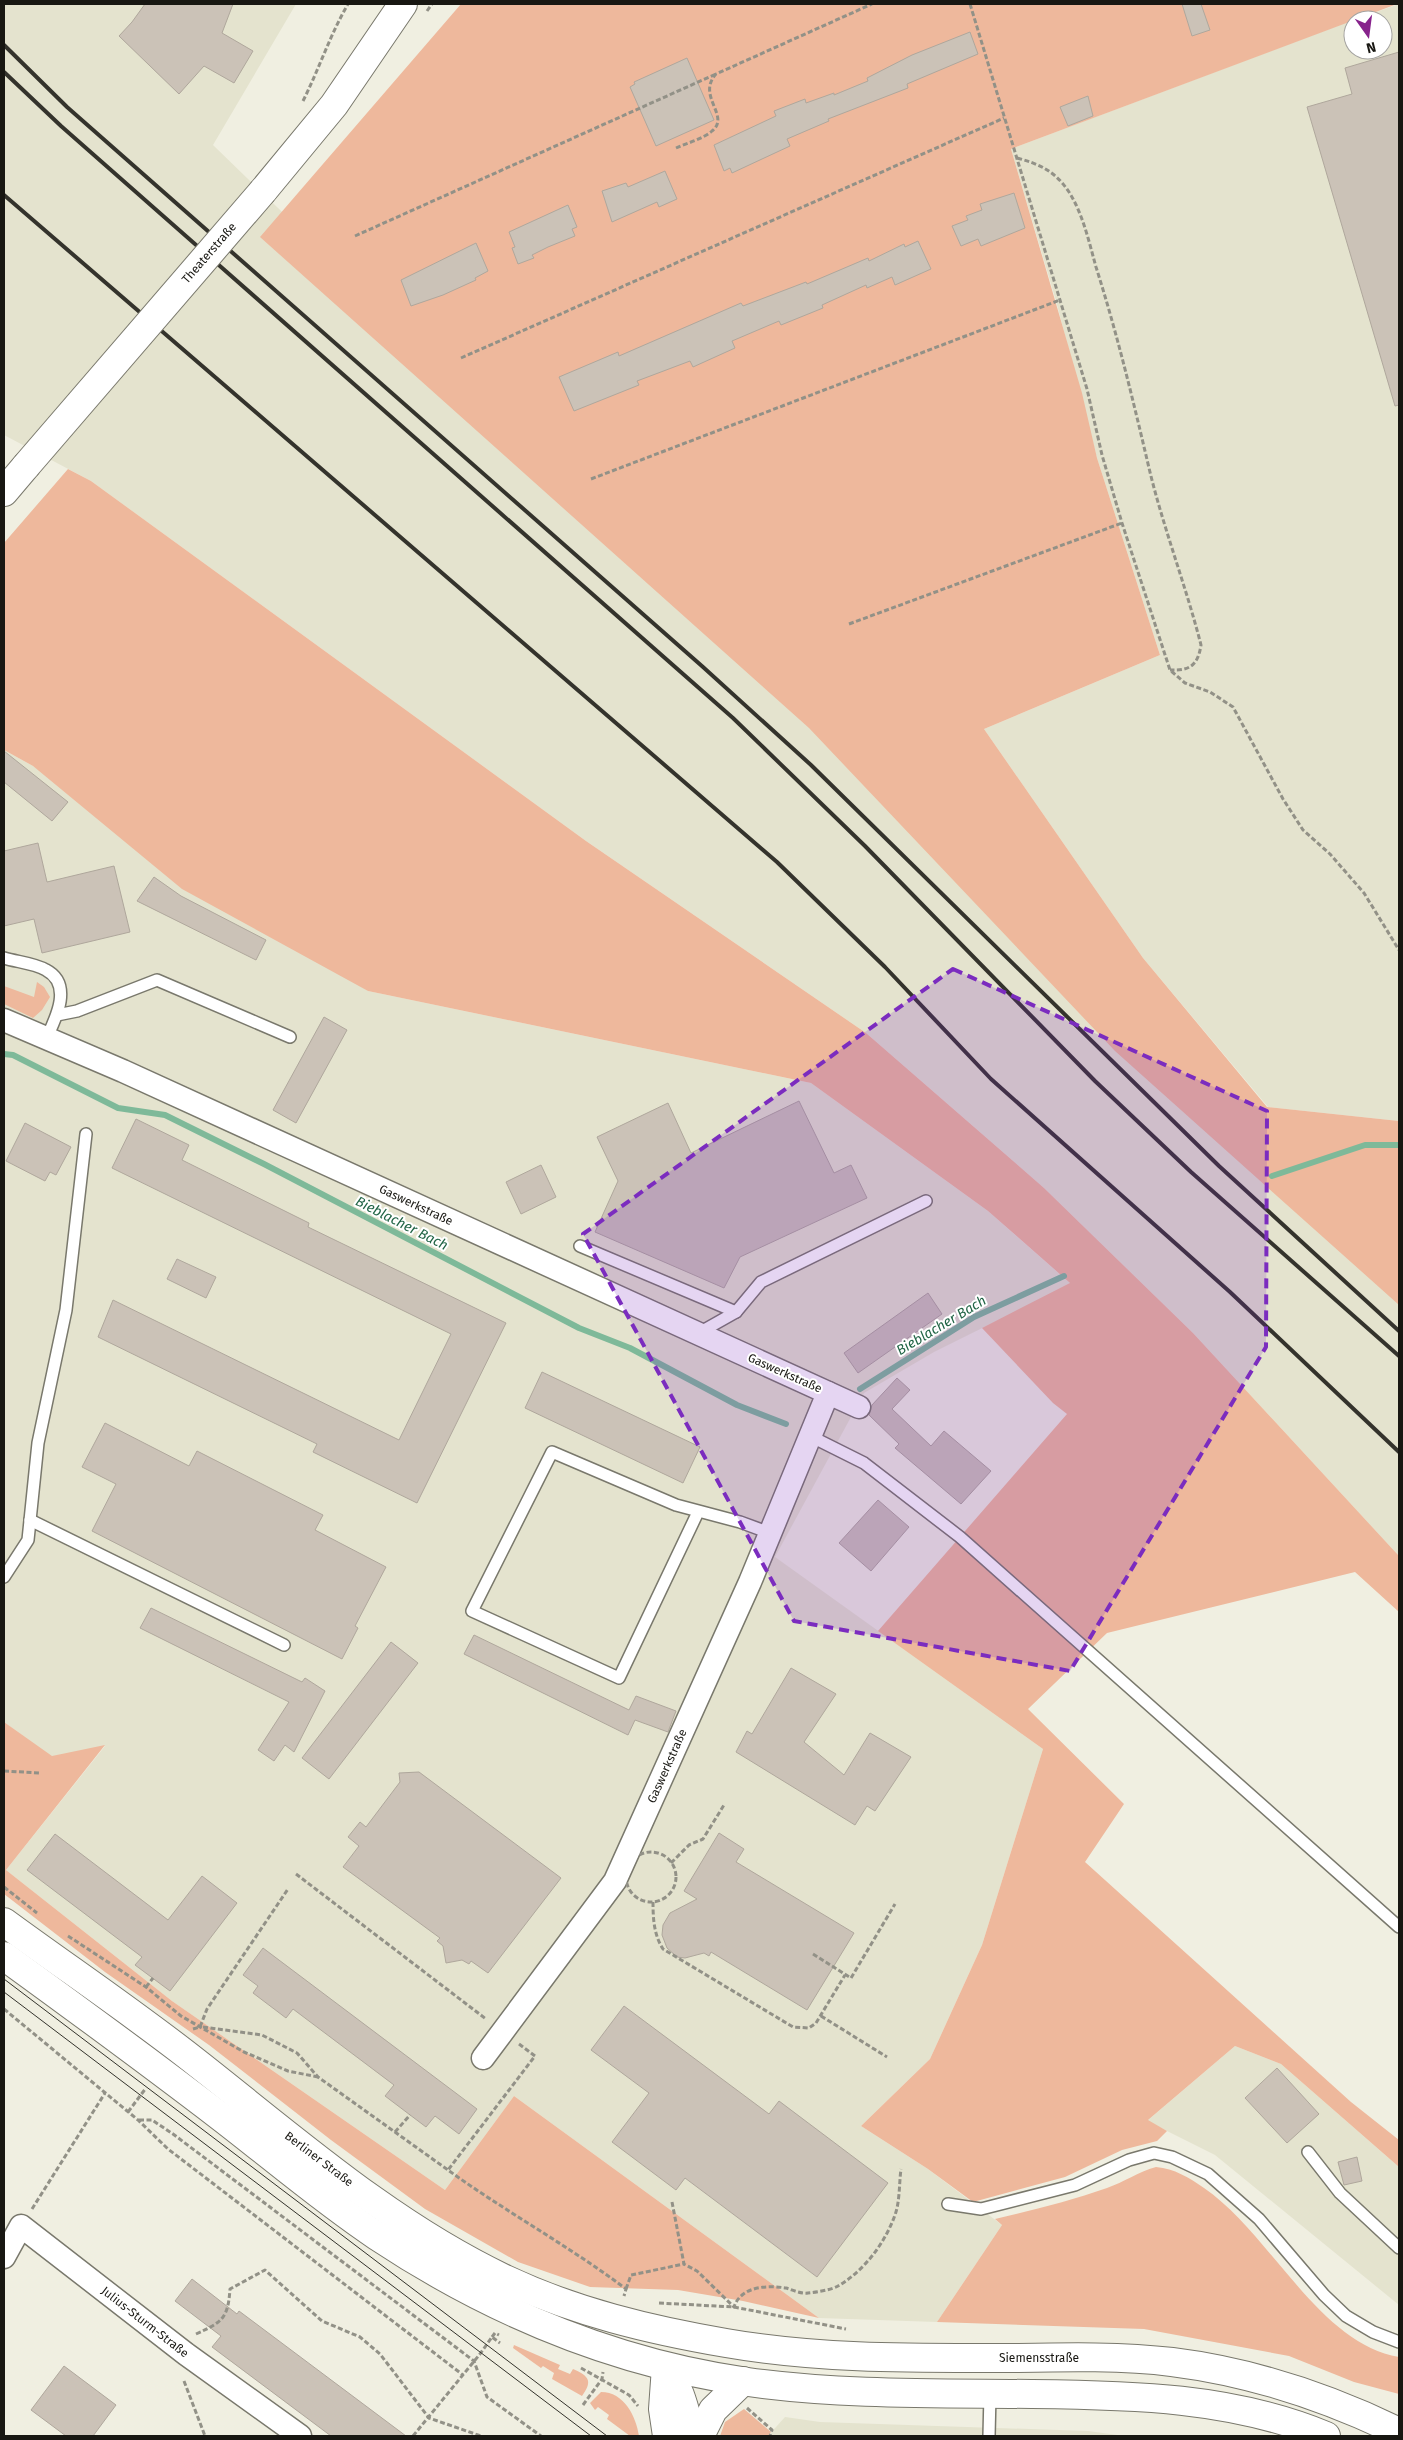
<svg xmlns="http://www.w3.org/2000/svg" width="1403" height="2440" font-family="'Fira Sans',sans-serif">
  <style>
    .built { fill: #e4e3ce }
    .green { fill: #eeb89c }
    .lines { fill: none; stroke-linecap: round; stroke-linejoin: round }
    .stream { stroke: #7eb999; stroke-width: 6 }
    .building { fill: #cbc2b7; stroke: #afa79c }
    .service-casing { stroke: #79786c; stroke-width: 14 }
    .minor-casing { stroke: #79786c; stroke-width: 25 }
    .tertiary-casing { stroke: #79786c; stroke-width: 30 }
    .secondary-casing { stroke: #79786c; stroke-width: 30 }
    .path { stroke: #929187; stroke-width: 3; stroke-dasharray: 5 2.5; stroke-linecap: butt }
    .service { stroke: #fff; stroke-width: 11 }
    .minor { stroke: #fff; stroke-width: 22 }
    .tertiary { stroke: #fff; stroke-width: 28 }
    .secondary { stroke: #fff; stroke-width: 28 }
    .tram { stroke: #34332c; stroke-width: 1 }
    .rail { stroke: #34332c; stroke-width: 4 }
    .secondary-bridge-casing { stroke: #79786c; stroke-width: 30; stroke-linecap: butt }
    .secondary-bridge { stroke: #fff; stroke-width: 28 }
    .marked { fill: #7b2cbf; fill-opacity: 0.2; stroke: #7b2cbf; stroke-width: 4; stroke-dasharray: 10 6; stroke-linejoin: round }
    .labels { text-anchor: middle; stroke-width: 4; stroke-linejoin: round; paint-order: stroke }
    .street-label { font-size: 12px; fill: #181712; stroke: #fff }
    .water-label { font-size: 14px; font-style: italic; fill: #206445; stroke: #fff }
  </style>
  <rect width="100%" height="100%" fill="#f0efe1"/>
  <g class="built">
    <path d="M4,4H296L213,145L912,822L1399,1283V1556L1193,1333L1044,1188L866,1033L586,841L91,481L4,435Z"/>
    <path d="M1399,4V1121L1268,1107L1143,958L984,729L1160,655L1097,458L1056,301L1011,149L1353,20V50H1383V20H1354Z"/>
    <path d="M4,750L33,766L368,991L811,1083L988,1211L1071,1284L934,1352L864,1393L775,1557L1043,1749L982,1945L930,2059L861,2126L928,2169L1002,2225L937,2322L819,2318L514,2096L445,2190L172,2001L6,1870L105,1746L52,1757L4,1722Z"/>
    <path d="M1235,2046L1281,2064L1399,2167V2305L1215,2155L1147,2121Z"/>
    <path d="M785,2417L820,2422L1088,2431L1125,2436H768Z"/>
  </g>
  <g class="green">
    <path d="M461,4H1397L1011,149L1082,393L1097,458L1160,655L984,729L1143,958L1267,1107L1399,1121V1305L1115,1051L809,728L260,237Z"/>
    <path d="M68,469L91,481L586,841L866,1033L1044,1188L1193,1333L1399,1556V1612L1355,1572L1107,1633L1028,1709L1124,1804L1085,1862L1351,2102L1399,2140V2167L1281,2064L1235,2046L1148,2120L1167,2131L1157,2141L1122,2150L1065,2177L973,2202L928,2169L861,2126L930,2059L982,1945L1043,1749L878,1631L1067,1414L1053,1403L982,1328L1070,1283L988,1211L811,1083L368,991L182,889L33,766L4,750V543Z"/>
    <path d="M37,982L44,987L50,997L42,1010L33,1018L4,1004V986L34,997Z"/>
    <path d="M4,1722L52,1756L105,1745L6,1870L172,2001L445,2190L514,2096L819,2318L743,2301L678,2290L590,2287L518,2262L425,2209L331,2140L209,2045L105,1972L4,1894Z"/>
    <path d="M1156,2167C1175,2169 1188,2177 1204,2188C1270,2233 1319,2344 1399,2357V2394L1354,2382L1289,2356L1144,2329L937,2322L1002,2225L995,2219C1033,2210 1070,2201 1107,2188C1124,2182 1138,2172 1156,2167Z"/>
    <path d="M514,2345L560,2365L558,2369L570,2374L573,2369C589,2376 593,2381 582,2396L552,2379L554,2373L543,2366L541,2368L513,2348Z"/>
    <path d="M601,2392C624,2392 636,2416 639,2436H630L607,2419L609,2415L598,2407L595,2410L590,2403Z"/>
    <path d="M744,2409L771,2432L768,2436H720L725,2422Z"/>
  </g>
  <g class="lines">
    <g class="stream">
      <path d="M4,1054L13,1055L118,1108L165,1115L264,1164L579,1328L630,1348L737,1405L786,1424"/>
      <path d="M1272,1176L1365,1145H1399"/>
      <path d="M860,1389L974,1317L1064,1276"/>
    </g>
  </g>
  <g class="building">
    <path d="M145,4H233L222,33L253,51L234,83L204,66L179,94L119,36L132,22Z"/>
    <path d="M1182,4H1201L1210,30L1192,36Z"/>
    <path d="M970,32L978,54L907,84L908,88L828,119L829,121L787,139L790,146L762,159L732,173L730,168L724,171L714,145L776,116L774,111L805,99L806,103L834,93V95L868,81L867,78L912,55Z"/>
    <path d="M1399,52V405L1395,406L1307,107L1352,94L1345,68Z"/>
    <path d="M687,58L714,120L656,146L630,87L635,84L634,82Z"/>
    <path d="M1088,96L1093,116L1068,126L1060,107Z"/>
    <path d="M665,171L677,199L659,207L657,202L612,222L602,191L626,183L628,187Z"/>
    <path d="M1014,193L1025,228L981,246L978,239L961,246L952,226L968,220L966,216L982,210L980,204Z"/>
    <path d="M568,205L577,227L572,229L575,236L548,247L532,255L534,258L518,264L512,248L515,247L509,232Z"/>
    <path d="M918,241L931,269L895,285L892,277L867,288L866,285L822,305L823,308L781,325L779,321L732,341L735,348L693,367L690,361L637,381L639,385L574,411L559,377L618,352L619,356L741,303L743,306L806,282L807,284L868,258L869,261L904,244L905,247Z"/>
    <path d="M476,243L488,271L475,278L476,280L443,295L411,306L401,280Z"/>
    <path d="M4,751L68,802L52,821L4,782Z"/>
    <path d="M38,843L47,882L114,866L130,932L42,953L34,919L4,926V851Z"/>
    <path d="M154,877L181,896L266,940L256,960L137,901Z"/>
    <path d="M324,1017L347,1030L296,1123L273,1110Z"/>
    <path d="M799,1101L834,1173L851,1165L867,1198L740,1257L724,1288L595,1232L618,1181L597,1137L668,1103L691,1153Z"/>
    <path d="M136,1119L189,1145L182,1160L309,1223L308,1227L506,1323L417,1503L313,1452L317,1444L98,1337L113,1300L399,1440L451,1334L112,1168Z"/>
    <path d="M25,1123L71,1147L56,1175L50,1172L45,1181L6,1161Z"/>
    <path d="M541,1165L556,1197L521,1214L506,1182Z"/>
    <path d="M177,1259L216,1277L206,1298L167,1279Z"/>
    <path d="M928,1293L942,1314L858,1373L844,1353Z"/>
    <path d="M542,1372L700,1447L683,1483L525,1408Z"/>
    <path d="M897,1378L910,1390L892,1409L931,1446L944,1431L991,1471L961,1504L895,1448L899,1444L869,1415L872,1405Z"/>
    <path d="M105,1423L189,1466L197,1451L323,1515L315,1530L386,1567L355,1626L358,1628L342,1659L92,1531L116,1484L82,1467Z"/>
    <path d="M878,1500L909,1527L871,1571L839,1543Z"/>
    <path d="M151,1608L302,1682L305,1678L325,1691L294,1752L285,1745L274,1761L258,1750L289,1702L140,1628Z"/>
    <path d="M474,1635L629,1710L636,1696L676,1711L668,1732L635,1720L628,1735L464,1654Z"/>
    <path d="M391,1642L418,1663L329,1779L302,1758Z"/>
    <path d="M791,1668L836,1694L804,1742L844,1775L870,1733L911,1757L875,1811L867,1806L855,1825L736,1752L747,1731L752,1734Z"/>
    <path d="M419,1772L561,1878L488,1973L471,1961L469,1964L462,1960L446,1963L443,1946L437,1941L440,1938L343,1867L359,1846L348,1837L360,1822L366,1827L400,1782L399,1773Z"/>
    <path d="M719,1833L744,1849L736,1862L854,1933L807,2010L711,1952L709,1956L704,1953L685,1958L677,1957L667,1948L662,1935L663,1925L670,1913L697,1899L684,1891Z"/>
    <path d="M55,1834L168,1920L202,1876L237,1903L170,1991L135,1965L142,1957L27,1870Z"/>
    <path d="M263,1948L477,2109L459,2134L435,2116L426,2127L385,2096L394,2085L293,2009L286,2018L253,1993L258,1986L243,1975Z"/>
    <path d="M624,2006L769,2114L779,2101L888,2183L817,2277L685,2178L676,2190L612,2142L649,2093L591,2050Z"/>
    <path d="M1277,2068L1319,2114L1287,2143L1245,2098Z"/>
    <path d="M1357,2157L1362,2181L1344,2185L1338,2162Z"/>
    <path d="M192,2279L237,2314L239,2311L406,2436H331L212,2347L221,2336L175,2301Z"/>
    <path d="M64,2366L116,2405L93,2436H66L31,2410Z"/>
  </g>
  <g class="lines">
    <g class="service-casing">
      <g id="service">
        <path d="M4,958C17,962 34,963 46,970C73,984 56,1018 47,1037"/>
        <path d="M57,1015L77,1011L157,980L290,1037"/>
        <path d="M580,1246L736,1312"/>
        <path d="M697,1334L736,1312L761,1282L926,1201"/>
        <path d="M810,1436L864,1463L960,1537L1399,1927"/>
        <path d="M698,1512L619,1678L472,1611L552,1452L676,1505L740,1522L770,1533"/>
        <path d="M30,1520L284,1645"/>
        <path d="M4,1577L28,1540L38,1443L66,1310L86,1134"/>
        <path d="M1308,2152L1340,2193L1399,2248"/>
        <path d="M948,2204L981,2209L1075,2185L1129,2160L1154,2153L1172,2157L1208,2174L1259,2219L1324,2295L1346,2316L1373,2332L1399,2342"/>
        <path d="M989,2436L990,2394"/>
      </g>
    </g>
    <g class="minor-casing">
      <g id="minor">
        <path d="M4,1020L123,1071L859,1407"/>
        <path d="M483,2058L615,1881L750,1582L828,1393"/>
        <path d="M4,2257L21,2226L186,2354L300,2436"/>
      </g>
    </g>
    <g class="tertiary-casing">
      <g id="tertiary">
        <path d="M666,2367C682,2393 684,2408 692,2436"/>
        <path d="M666,2367L663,2409L667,2436"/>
        <path d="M700,2436L713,2410L743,2381"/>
      </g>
    </g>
    <g class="secondary-casing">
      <g id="secondary">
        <path d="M263,191L334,105L403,4"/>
        <path d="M4,492L26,466"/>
        <path d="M4,1922C68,1969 134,2013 197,2063C295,2140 391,2225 505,2279C575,2312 650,2330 726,2343C823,2360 921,2358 1018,2358C1067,2357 1124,2356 1172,2362C1252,2372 1327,2397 1399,2432"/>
        <path d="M4,1956C77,2009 149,2062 221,2117C273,2157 323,2200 377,2236C490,2311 613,2363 748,2382C842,2395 937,2393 1032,2394C1131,2395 1233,2397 1326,2436"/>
      </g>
    </g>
    <g class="path">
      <path d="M970,4L1087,389L1102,455L1122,523L1170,670L1185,683L1210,692L1233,707L1283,799L1303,830L1330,854L1364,893L1399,950"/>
      <path d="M427,11L432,4"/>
      <path d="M303,101C319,69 330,35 348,4"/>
      <path d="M676,148C687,143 703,139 712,131C731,116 696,96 716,74L872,4"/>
      <path d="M1017,158C1040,164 1056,172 1069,192C1083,214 1089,242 1096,267C1117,333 1133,400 1149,468C1163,527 1186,586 1201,645C1198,665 1190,671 1170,670"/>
      <path d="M355,236L716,74"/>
      <path d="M461,358L1004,118"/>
      <path d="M591,479L1060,300"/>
      <path d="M849,624L1122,523"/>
      <path d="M4,1771L40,1773"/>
      <circle cx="651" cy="1877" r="25"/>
      <path d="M671,1863L689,1845L703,1839L724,1805"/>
      <path d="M296,1874L486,2019"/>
      <path d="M4,1887L37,1913"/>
      <path d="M653,1902C653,1919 654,1935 663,1949L793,2027L809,2028L816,2023L845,1975"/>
      <path d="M68,1936L146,1987L181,2016L244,2052L288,2071L318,2077"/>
      <path d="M813,1954L851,1978L895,1904"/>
      <path d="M146,1987L153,1978"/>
      <path d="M4,2009L138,2120L168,2149L463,2375"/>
      <path d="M821,2016L887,2057"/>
      <path d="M203,2027L262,2035L297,2053L318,2077L448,2170"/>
      <path d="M193,2029L200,2027L207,2009L288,1889"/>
      <path d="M519,2044L535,2056L448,2170C506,2212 569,2246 626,2289L624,2296"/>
      <path d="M128,2112L146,2088"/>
      <path d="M139,2120H152L173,2134L474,2361L487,2397L541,2436"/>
      <path d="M395,2132L410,2115"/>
      <path d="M672,2202L684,2264L697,2271L734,2307C741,2286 767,2285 786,2288C793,2290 801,2294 808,2293C817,2292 831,2290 838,2286C864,2271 885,2243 895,2215C900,2201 899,2184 901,2169"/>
      <path d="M32,2209L105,2093"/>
      <path d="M626,2289L631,2275L684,2264"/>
      <path d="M659,2303L734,2307L846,2329"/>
      <path d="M196,2334C222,2322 228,2319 230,2289L265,2270L322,2321L360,2337L380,2354L429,2418L481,2436"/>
      <path d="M492,2337L495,2333L499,2335"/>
      <path d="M581,2368L629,2395L638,2406"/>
      <path d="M184,2381L205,2436"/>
      <path d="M583,2405L602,2379L603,2372"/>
      <path d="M747,2408L772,2430L770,2436"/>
      <path d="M413,2436L480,2354L492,2337L500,2343"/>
    </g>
    <use href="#service" class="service"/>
    <use href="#minor" class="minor"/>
    <use href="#tertiary" class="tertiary"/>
    <use href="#secondary" class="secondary"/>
    <g class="tram">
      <path d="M4,1979L607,2436"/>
      <path d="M4,1992L591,2436"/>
    </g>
    <g class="rail">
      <path d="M4,45L67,107L703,667L811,765L1219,1166L1399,1331"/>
      <path d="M4,72L61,126L733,718L865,846L1095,1081L1191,1172L1399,1356"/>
      <path d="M4,195L777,862L885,967L991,1079L1230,1292L1399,1452"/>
    </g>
    <g class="secondary-bridge-casing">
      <path id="secondary-bridge" d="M26,466L263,191"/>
    </g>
    <use href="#secondary-bridge" class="secondary-bridge"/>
  </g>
  <path class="marked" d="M953,969L1267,1111L1266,1347L1070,1671L794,1621L583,1234Z"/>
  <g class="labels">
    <g class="street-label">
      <text transform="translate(209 253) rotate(-49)" y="4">Theaterstraße</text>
      <text transform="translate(416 1205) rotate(25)" y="4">Gaswerkstraße</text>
      <text transform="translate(785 1373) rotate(24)" y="4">Gaswerkstraße</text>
      <text transform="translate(667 1766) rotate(-66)" y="4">Gaswerkstraße</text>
      <text transform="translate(319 2159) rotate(37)" y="4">Berliner Straße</text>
      <text transform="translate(145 2322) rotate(38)" y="4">Julius-Sturm-Straße</text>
      <text x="1039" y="2362">Siemensstraße</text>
    </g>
    <g class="water-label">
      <text transform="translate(402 1223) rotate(27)" y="5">Bieblacher Bach</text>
      <text transform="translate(941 1325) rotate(-31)" y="5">Bieblacher Bach</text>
    </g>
  </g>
  <rect width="1403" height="2440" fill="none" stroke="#181712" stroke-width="10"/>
  <g transform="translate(1368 35) rotate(166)"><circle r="24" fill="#ffffff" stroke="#a3a2a0"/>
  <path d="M0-4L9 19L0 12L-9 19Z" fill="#87238c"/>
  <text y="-8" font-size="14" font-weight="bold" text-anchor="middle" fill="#181712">N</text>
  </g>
</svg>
